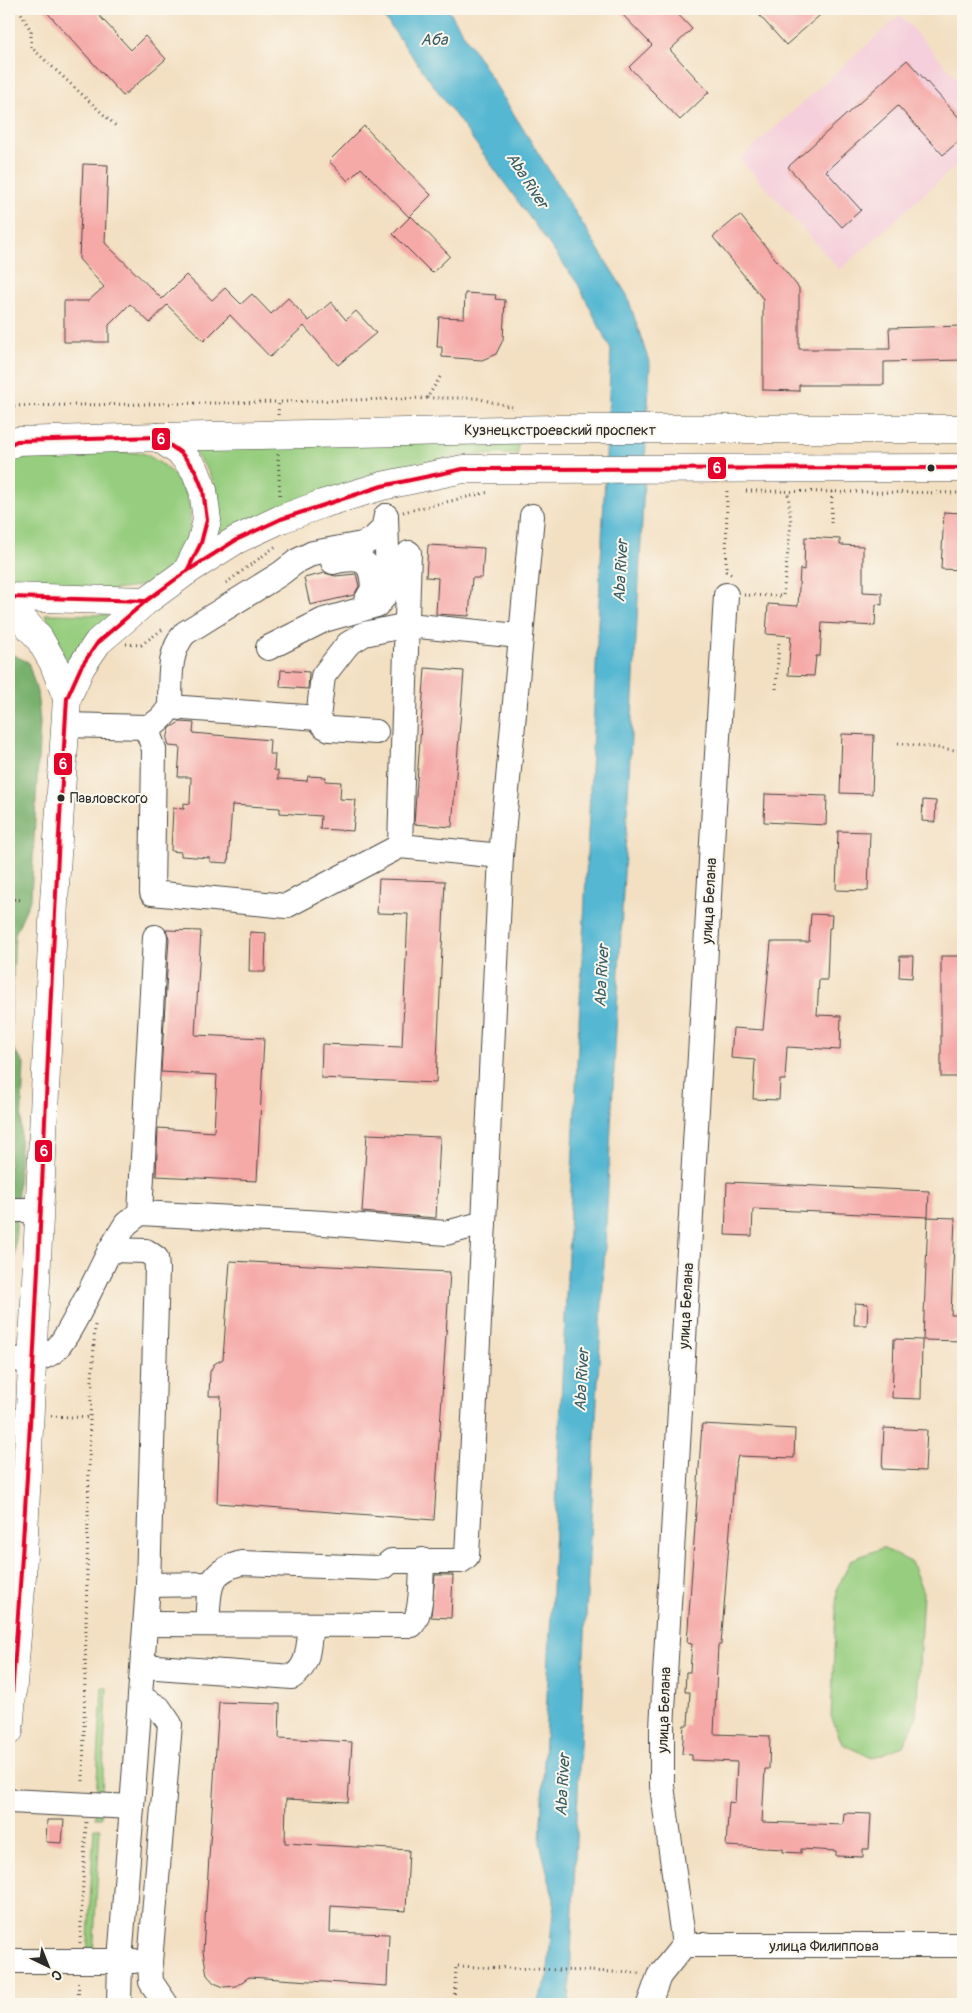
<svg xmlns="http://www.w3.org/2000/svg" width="972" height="2013" font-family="Pangolin,sans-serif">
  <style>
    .built { fill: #f5cfdb }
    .green { fill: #96cd7e; stroke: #607c54 }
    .forest { fill: #78b06d; stroke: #526e4c }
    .water { fill: #54b7d2; stroke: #40717e }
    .building { fill: #f5aaa8 }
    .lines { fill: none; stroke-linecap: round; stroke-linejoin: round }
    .minor-casing { stroke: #494642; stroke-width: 26 }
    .major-casing { stroke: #494642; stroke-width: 29 }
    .path { stroke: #494642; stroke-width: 3; stroke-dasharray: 1 4; stroke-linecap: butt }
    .minor { stroke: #fff; stroke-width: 24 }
    .major { stroke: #fff; stroke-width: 28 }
    .bus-1-casing { stroke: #fbf7ec; stroke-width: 8 }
    .bus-1 { stroke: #e4002b; stroke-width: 4 }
    .bus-dot { fill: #2b2b2b; stroke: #fbf7ec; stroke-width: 2 }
    .labels { text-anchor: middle; stroke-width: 4; stroke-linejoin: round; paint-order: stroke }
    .bus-label { font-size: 14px; fill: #2b2b2b; stroke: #fbf7ec; text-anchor: start }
    .street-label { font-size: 15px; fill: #2b2b2b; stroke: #fbf7ec }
    .water-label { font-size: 16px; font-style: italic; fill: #395c65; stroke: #fbf7ec }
    .line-badge { stroke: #fbf7ec; stroke-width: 2 }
    .badge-label { font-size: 14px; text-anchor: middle; font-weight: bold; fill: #fff }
  </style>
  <rect width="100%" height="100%" fill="#fbf7ec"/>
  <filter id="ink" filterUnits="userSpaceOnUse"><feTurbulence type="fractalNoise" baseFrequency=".02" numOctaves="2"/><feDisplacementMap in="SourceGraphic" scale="10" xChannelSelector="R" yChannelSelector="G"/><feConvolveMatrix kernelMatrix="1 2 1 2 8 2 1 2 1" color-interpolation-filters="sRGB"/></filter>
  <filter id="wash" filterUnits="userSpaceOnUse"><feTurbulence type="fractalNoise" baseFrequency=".0096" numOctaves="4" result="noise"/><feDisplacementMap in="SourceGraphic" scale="20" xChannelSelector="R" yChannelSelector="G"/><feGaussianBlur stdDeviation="1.12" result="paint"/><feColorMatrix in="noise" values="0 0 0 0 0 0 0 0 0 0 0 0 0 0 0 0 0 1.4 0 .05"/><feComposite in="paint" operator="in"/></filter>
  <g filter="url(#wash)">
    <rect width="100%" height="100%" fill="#f3e0c3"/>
    <path class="built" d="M900,15L963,85V159L840,270L740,159Z"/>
    <g class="green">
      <path d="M518,440V454C497,455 474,454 453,457C371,470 296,507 220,539C221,498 218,476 188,447Z"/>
      <path d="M19,451L143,453C161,462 179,475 186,494C199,527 182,567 150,582C119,597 57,587 21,585L9,580V456Z"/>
      <path d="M45,614L112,615L68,669L57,636Z"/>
      <path d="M882,1548L911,1562L923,1592L916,1719L903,1746L872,1758L842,1744L831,1716L837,1589L851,1560Z"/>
      <path d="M102,1687L107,1688L101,1818H95Z"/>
      <path d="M94,1828H100L93,1959L87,1958Z"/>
    </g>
    <path class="forest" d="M9,653L28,662L37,692L40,722L31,898L15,934L10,1044L24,1064L9,1376Z"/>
    <path class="water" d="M378,9H448L627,295L650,365L583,1675L569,2004H536L547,1980L554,1900L540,1843L611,350L578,284Z"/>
    <g id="blocks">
      <g class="building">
        <path d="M44,9H93L131,50L145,36L166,59L123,96Z"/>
        <path d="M617,9H673L692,29L670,50L709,92L680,120L629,67L652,45Z"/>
        <path d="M766,9H827L786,45L759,15Z"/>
        <path d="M907,60L963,122V137L943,155L898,106L826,171L861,210L842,227L788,167Z"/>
        <path d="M364,126L431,195L409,217L361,168L348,181L329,161Z"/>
        <path d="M83,164L108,165L105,243L162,299L186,275L212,300L225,288L241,304L252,294L271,314L288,298L309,321L331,302L346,320L356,311L376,333L338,365L304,326L270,357L230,315L204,341L167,305L150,323L130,304L109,325V342H64V301H88L104,287L79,259Z"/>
        <path d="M740,215L799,288V349H890L889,328L963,326V360L884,362V385H799V391L763,390V299L713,237Z"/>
        <path d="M411,216L450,256L432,273L393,234Z"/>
        <path d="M465,293L496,295L495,299L505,300L503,340L496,354L482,360L442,357V347H437L439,317L464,318Z"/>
        <path d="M944,512L963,513V570L941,569Z"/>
        <path d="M805,537L840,539V545L863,546V592L882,593V605L876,604L875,626L822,623L820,656H816L814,676L788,675L791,636L766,634L768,604L798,606L800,569L804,570Z"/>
        <path d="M428,545L484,548L482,578H472L469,616L436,614L438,578L426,577Z"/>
        <path d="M325,573L335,576L356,574L359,586L354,595L310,605L304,578Z"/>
        <path d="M425,668L464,671L452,827L414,824Z"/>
        <path d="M281,670L309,672L308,689L280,687Z"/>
        <path d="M180,722L194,723L193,733L270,740L269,754H275L274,770L278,771V779L307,781L308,776L326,777L325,781L341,782L340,799L356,800L353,831L320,829L321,816L280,813V808L232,805L228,863L210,862V858L181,856V852L171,851L173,808L184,809V803L190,804L191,777H178L180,747L169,746L167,739L170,728Z"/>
        <path d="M842,734L874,735L872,794L840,793Z"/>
        <path d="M765,794L827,796L826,825L764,822Z"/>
        <path d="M923,800L936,801L935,822L922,821Z"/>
        <path d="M838,831L870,832L868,891L836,890Z"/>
        <path d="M379,879L445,881L436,1083L321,1078L322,1044L402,1047L408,914L377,913Z"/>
        <path d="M811,914L832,915L831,928H829L827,980H819L817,1015L841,1016L840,1050L787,1047L785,1080H780L779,1100L753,1099L755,1060L731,1058L733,1028L763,1030L771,942H809Z"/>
        <path d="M166,930L201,931L195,1035L264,1038L257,1181L156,1176L158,1128L214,1132L217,1075L161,1072L169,938Z"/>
        <path d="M250,932L266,933L265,972H249Z"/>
        <path d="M900,956H913L912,978L899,977Z"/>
        <rect x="941" y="956" width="22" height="121"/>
        <path d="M367,1134L440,1137L436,1218L362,1212Z"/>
        <path d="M727,1182L929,1191L928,1217L753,1209L752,1236L725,1235Z"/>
        <path d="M928,1217L955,1218L951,1315H963V1341L923,1340Z"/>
        <path d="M230,1261L450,1272L434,1520L217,1503L221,1396H209L210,1372L214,1364L223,1359Z"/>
        <path d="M855,1303L868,1304L867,1325H854Z"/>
        <path d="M894,1339L922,1340L921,1399L892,1398Z"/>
        <path d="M702,1424L795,1429L794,1458L738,1456L735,1467L721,1645H718L714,1734L770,1736L769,1769H765L762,1822L843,1825L844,1813L871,1814L869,1849H863V1857L836,1856V1851L801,1849V1853L783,1852V1849L726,1846L729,1802L735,1803L737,1762L692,1760V1755L682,1754L684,1725H688L690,1692H685L686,1672H690L692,1644L687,1643Z"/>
        <path d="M884,1428L927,1430L925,1471L882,1469Z"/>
        <path d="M435,1575H453L451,1618L431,1617Z"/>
        <path d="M219,1702L280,1704L279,1738L352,1742L348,1802L286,1799L285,1843L409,1850L406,1911L331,1906L330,1932L389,1934L387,1986L249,1977L236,1986L224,1987L214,1983L207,1975L203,1951Z"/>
        <path d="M47,1820H64L62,1843L46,1842Z"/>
      </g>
    </g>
  </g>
  <g filter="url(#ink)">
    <use href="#blocks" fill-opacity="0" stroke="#494642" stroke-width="1"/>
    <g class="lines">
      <g class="minor-casing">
        <g id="minor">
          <path d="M333,562C360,556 372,558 373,589L366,601"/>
          <path d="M268,648L324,620L377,605C384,598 387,593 388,584L386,516"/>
          <path d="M170,707C171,682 167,653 185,633L280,574L297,561L313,553L362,544L373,539L383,529L386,516"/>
          <path d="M318,718L324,726L330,729L376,732"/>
          <path d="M66,725L146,727C158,724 163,717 170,707L318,718L323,676L348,644L364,634L408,625L519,636"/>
          <path d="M146,727L154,749L152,893L286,906L400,846L501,856"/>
          <path d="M400,846L409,553"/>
          <path d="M9,1210H40"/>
          <path d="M140,1213L324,1223L446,1233L484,1223L501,856L532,516"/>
          <path d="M110,1250L126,1224L140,1213L155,937"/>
          <path d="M9,1359C24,1360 40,1362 54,1351C68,1340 100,1270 110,1250L146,1251L156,1258L157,1269L148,1585L132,1807L9,1801"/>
          <path d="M148,1585L211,1584"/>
          <path d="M146,1624L412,1625C423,1613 421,1577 422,1560"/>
          <path d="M207,1624C210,1592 204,1573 241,1563L377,1568L384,1567L391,1561H461L467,1556L484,1223"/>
          <path d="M143,1666L292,1677C310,1666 308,1645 311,1625"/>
          <path d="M140,1697L159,1708L170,1724L150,1962L151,1982L166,2004"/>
          <path d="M684,1945H963"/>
          <path d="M9,1961H134"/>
          <path d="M119,2004L120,1960L132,1807"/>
          <path d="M649,2004L659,1976L684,1945L662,1786V1728L726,595"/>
        </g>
      </g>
      <g class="major-casing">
        <g id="major">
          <path d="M158,437L555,429H963"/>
          <path d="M9,445L17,441L158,437L181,453L195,470L203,490L207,520L201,543L187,571"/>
          <path d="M9,597L146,601L187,571L236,540L281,519L322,504L382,486L463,469L963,468"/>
          <path d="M9,604L39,638L53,662L67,698"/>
          <path d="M9,1731L22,1576L54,902L67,698L81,667L98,642L146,601"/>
        </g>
      </g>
      <g class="path">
        <path d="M19,9L31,31V47L117,127"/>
        <path d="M440,377L427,398H476L512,407"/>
        <path d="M9,406L279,402"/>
        <path d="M278,415L279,402L427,398"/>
        <path d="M278,454L280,498"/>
        <path d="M727,491L726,571L734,576"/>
        <path d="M746,491L963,493"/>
        <path d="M403,512L489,492"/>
        <path d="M831,523L832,492"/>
        <path d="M226,583L276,546"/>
        <path d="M744,595L783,596L791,523L788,493"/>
        <path d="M126,644L141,645L163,629"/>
        <path d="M776,689L779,643"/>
        <path d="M898,743L963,751"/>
        <path d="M9,899L24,900"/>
        <path d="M51,1416L90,1418"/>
        <path d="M83,1781L90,1418L95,1325"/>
        <path d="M80,1943L86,1822"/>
        <path d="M78,2004L79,1979"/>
        <path d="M454,2004L456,1966L641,1973"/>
      </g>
      <use href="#minor" class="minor"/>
      <use href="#major" class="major"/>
      <g class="bus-1-casing">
        <g id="bus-1">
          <path d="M9,445L17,441L158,437L181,453L195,470L203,490L207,520L201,543L187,571"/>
          <path d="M9,597L146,601L187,571L236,540L281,519L382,486L463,469L963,468"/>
          <path d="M9,1731C38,1387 45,1042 67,698L81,667L98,642L146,601"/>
        </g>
      </g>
      <use href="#bus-1" class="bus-1"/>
    </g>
  </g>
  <g class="bus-dot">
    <circle cx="931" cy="468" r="4.5"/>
    <circle cx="61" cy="798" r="4.5"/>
  </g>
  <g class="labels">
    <g class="bus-label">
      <text x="70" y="803">Павловского</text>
    </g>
    <g class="street-label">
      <text x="560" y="435">Кузнецкстроевский проспект</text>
      <text transform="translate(709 901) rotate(-87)" y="5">улица Белана</text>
      <text transform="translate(686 1306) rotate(-87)" y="5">улица Белана</text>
      <text transform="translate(664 1710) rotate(-88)" y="5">улица Белана</text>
      <text x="824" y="1951">улица Филиппова</text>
    </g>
    <g class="water-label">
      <text x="434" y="45">Аба</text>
      <text transform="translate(528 180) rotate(57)" y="6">Aba River</text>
      <text transform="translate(620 571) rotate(-87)" y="6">Aba River</text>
      <text transform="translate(601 976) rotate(-87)" y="6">Aba River</text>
      <text transform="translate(581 1380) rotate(-87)" y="6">Aba River</text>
      <text transform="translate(562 1785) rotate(-87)" y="6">Aba River</text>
    </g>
  </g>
  <g class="line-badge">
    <rect x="151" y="427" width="20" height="24" rx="5" fill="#e4002b"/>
    <rect x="707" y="456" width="20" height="24" rx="5" fill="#e4002b"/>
    <rect x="53" y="752" width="20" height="24" rx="5" fill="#e4002b"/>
    <rect x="34" y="1139" width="19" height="24" rx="5" fill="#e4002b"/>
  </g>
  <g class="badge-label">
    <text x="161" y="444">6</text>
    <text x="717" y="473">6</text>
    <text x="63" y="769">6</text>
    <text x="44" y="1156">6</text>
  </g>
  <rect width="972" height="2013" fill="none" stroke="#fbf7ec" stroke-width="30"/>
  <g transform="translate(48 1966) rotate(137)" stroke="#fbf7ec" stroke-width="4" paint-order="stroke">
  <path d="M0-4L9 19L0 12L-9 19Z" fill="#2b2b2b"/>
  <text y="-8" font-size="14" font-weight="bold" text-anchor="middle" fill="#2b2b2b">С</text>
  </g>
</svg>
